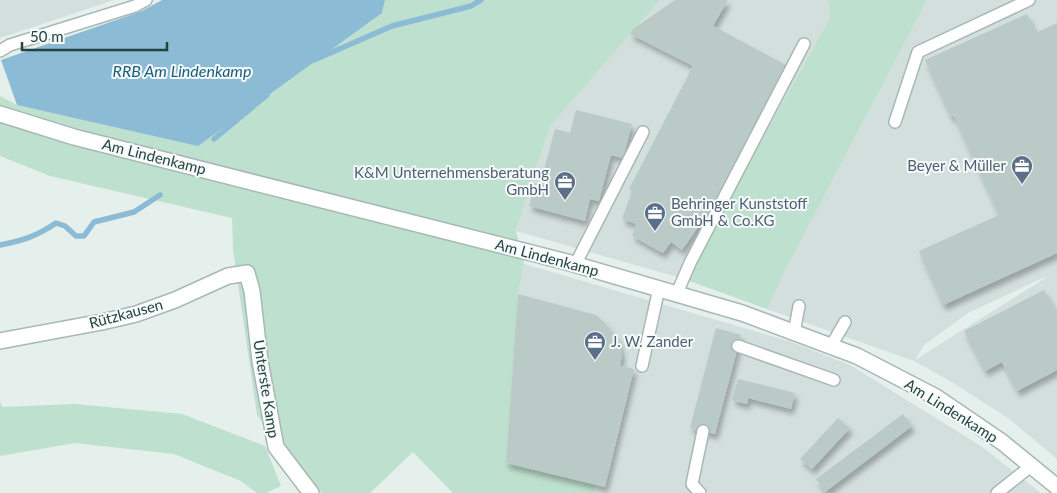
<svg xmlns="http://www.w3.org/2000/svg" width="1057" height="493" font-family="Lato,sans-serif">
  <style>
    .built { fill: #d3dfdc; fill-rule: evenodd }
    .green { fill: #bee0ce }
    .water { fill: #8cbbd5 }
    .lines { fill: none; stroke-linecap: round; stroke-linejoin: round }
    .stream { stroke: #8cbbd5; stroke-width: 5.5 }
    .building { fill: #bacac6; filter: url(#shadow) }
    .service-casing { stroke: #a7b8b5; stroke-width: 14 }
    .minor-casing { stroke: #a7b8b5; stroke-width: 18 }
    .service { stroke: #fff; stroke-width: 11 }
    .minor { stroke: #fff; stroke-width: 15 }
    .labels { text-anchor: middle; stroke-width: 4; stroke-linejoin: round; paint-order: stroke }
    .street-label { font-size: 15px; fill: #234240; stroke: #f6fbf9 }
    .service-label { font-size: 15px; fill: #4e5e75; stroke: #f6fbf9; text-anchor: end }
    .water-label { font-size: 16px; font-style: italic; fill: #1a5c81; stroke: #f6fbf9 }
  </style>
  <defs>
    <filter id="shadow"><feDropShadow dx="3" dy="5.5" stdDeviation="2.5" flood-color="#0004"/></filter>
  </defs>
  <rect width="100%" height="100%" fill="#e5efec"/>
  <g class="built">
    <path d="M0,0H114L0,38Z"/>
    <path d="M660,0H828L830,18L684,279L516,231L550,126Z"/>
    <path d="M927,0H1057V459L1008,418L950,381L914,361L767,309L787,267ZM1047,276V277L915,360L924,345L968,313Z"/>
    <path d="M524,264L789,341L850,365L981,446L1041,493H594L596,485L506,463L518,294Z"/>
  </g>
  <g class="green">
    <path d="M385,0H660L550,126L516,231L524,264L518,294L506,463L596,484L594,493H453L413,452L370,493H322L302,474L257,415L233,249L232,218L50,176L0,156V96L17,105L198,145L382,13Z"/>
    <path d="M828,0H927L787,267L767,309L684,279L830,18Z"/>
    <path d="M0,402L2,407L75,404L182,414L265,446L281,486L266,493H257L241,481L174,454L75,443L0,456Z"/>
  </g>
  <path class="water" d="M162,0H385L382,13L198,146L17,105L1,60L142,11Z"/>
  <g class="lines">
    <g class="stream">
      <path d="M314,60L392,26L471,6L481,0"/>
      <path d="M214,139L267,95"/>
      <path d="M0,245C22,241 37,236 56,223L65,226L76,236H84L94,222L134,212L160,195"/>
    </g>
  </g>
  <g class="building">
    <path d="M675,0H728L713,26L786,65L700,228L698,227L682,250L671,242L663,253L632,236L636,224L622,219L632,191L629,189L693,66L630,34L633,29Z"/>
    <path d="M1027,14L1035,33L1057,23V253L943,305L919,251L999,215L954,116L951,117L925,60Z"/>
    <path d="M576,110L632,124L623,158L611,155L599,201L590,199L585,221L529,206L535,183L540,185L555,129L570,133Z"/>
    <path d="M1044,290L1057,314V370L1017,391L1002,362L985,371L964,331Z"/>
    <path d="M518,294L596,315L606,324L618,340L622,354L620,366L634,369L605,487L506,463Z"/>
    <path d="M716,328L741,335L715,434L690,428Z"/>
    <path d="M738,379L795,393L791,409L748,398L747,404L732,400Z"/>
    <path d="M903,414L912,426L825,492L816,479Z"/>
    <path d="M838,418L850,428L812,469L800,459Z"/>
  </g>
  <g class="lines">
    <g class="service-casing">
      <g id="service">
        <path d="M0,51L10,45L135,6L146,0"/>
        <path d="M895,122L918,52L1029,0"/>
        <path d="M575,265L643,132"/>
        <path d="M677,293L690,263L804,44"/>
        <path d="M794,333L799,306"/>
        <path d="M738,346L834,380"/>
        <path d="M831,346L845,322"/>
        <path d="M642,366L659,288"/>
        <path d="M700,493L692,484L703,431"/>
        <path d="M997,493L1031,466"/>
      </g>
    </g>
    <g class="minor-casing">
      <g id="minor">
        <path d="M0,114L74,137L567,262L742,313L857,356L936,397L1002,442L1057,487"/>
        <path d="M0,341L102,322L136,314L175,300L228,276L247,273L252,291L260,361L276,447L311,493"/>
      </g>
    </g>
    <use href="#service" class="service"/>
    <use href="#minor" class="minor"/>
  </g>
  <defs>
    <g id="office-pin" transform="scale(1.125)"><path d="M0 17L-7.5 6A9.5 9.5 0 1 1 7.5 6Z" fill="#5c6f8a" stroke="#f6fbf9"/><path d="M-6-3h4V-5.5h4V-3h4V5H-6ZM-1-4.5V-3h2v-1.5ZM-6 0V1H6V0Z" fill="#fff"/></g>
  </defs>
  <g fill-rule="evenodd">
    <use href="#office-pin" x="1022" y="166"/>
    <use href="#office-pin" x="565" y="182"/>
    <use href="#office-pin" x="655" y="213"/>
    <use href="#office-pin" x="595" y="342"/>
  </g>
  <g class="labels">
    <g class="street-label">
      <text transform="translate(154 157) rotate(14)" y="5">Am Lindenkamp</text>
      <text transform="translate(547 258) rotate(15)" y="5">Am Lindenkamp</text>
      <text transform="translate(126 314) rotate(-15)" y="5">Rützkausen</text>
      <text transform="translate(266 389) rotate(81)" y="5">Unterste Kamp</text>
      <text transform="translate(951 411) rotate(32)" y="5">Am Lindenkamp</text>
    </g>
    <g class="service-label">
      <text x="1006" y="171">Beyer &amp; Müller</text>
      <text x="549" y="178">K&amp;M Unternehmensberatung<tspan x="549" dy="17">GmbH</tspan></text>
      <text x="671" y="209" text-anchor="start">Behringer Kunststoff<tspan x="671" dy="17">GmbH &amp; Co.KG</tspan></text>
      <text x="611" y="347" text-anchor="start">J. W. Zander</text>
    </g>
    <g class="water-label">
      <text x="182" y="77">RRB Am Lindenkamp</text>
    </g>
  </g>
  <path d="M22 42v8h145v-8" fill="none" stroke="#234240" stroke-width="2.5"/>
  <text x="30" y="42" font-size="15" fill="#234240" stroke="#f6fbf9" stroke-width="4" paint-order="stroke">50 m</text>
</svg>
